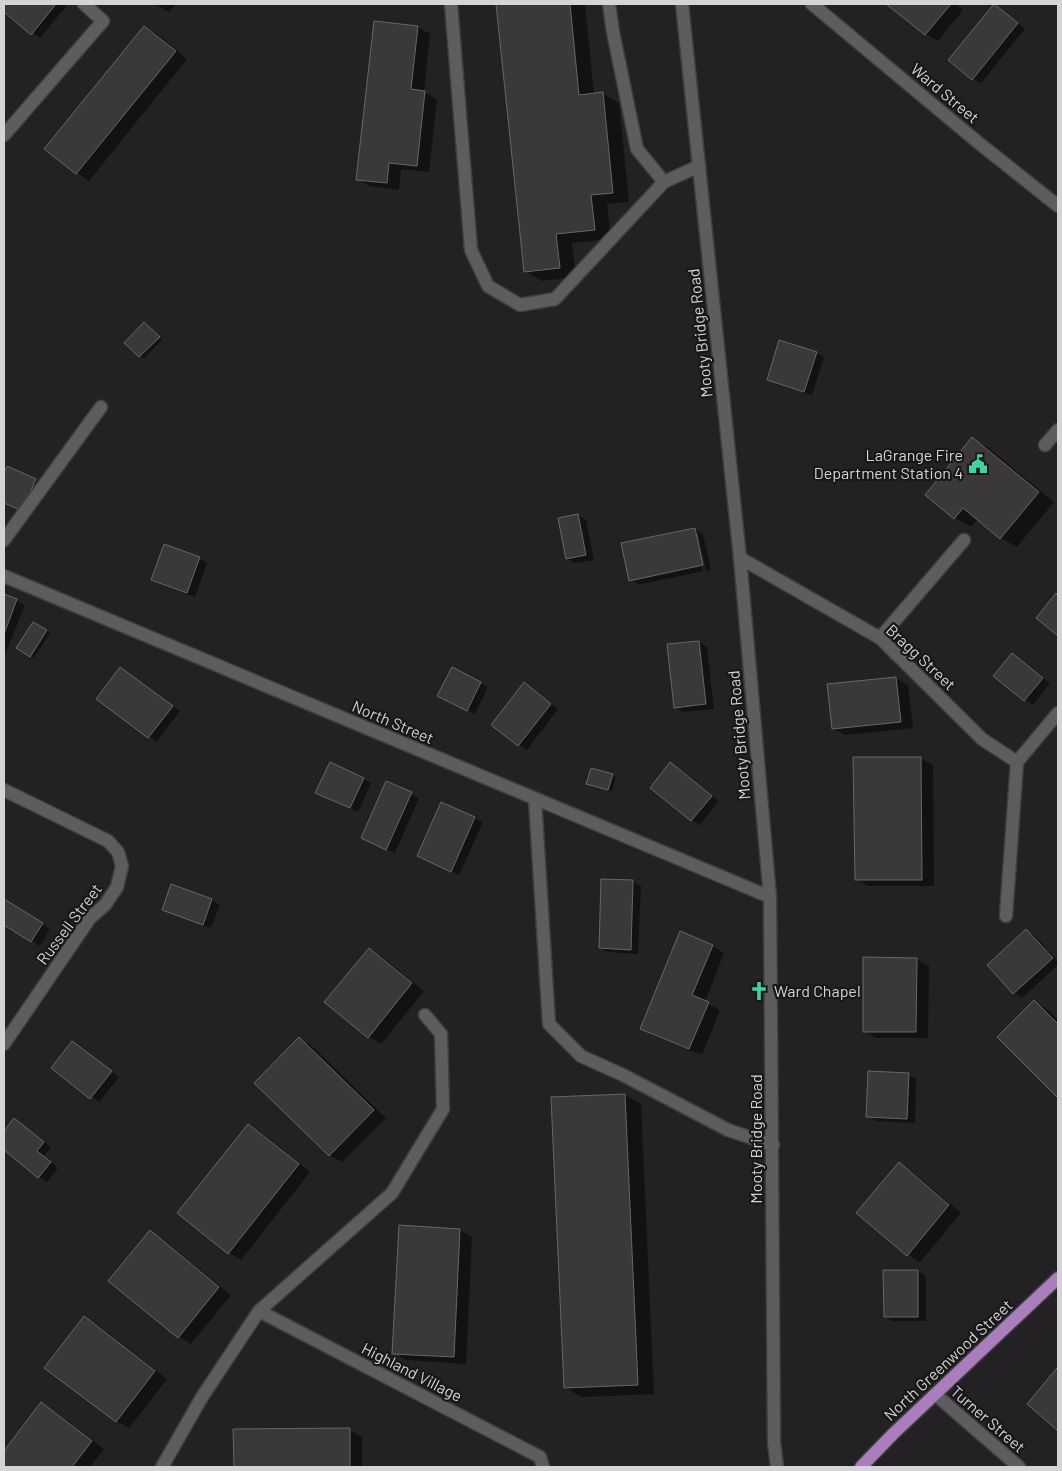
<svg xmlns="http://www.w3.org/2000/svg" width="1062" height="1471" font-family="Barlow,sans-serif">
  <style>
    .shadow { fill: #0007 }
    .building { fill: #3a383b; stroke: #69666a }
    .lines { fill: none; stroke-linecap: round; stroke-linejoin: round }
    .minor-casing { stroke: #403e41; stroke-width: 15 }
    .major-casing { stroke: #403e41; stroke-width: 15 }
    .minor { stroke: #5f5c60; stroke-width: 12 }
    .major { stroke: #aa7ebc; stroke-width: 12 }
    .labels { text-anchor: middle; stroke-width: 4.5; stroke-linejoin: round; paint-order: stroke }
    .street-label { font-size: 16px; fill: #d5d3d5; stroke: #19171a }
    .poi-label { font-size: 16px; fill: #d5d3d5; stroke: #19171a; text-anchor: end }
  </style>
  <rect width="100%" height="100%" fill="#232124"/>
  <g class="shadow">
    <path d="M4,4H68L40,38L4,11Z"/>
    <path d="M154,4H176L169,12Z"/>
    <path d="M497,4H585L594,94L602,93L619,103L629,202L607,204L611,239L572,243L576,277L542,281L525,271Z"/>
    <path d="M888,4H955L963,10L938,41L926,34Z"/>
    <path d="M994,6L1025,29L981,83L973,79Z"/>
    <path d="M375,22L418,27L430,34L424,92L437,99L429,172L401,169L399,190L370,186L357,179Z"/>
    <path d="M144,27L157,34L187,59L89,181L77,173L46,149Z"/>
    <path d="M148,326L162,340L144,358L126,343Z"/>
    <path d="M816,353L824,357L812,395L776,384L768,379Z"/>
    <path d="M973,439L989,448L1054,502L1017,547L1001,538L978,519L971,527L955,518Z"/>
    <path d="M8,467L44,485L30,515L4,503V476Z"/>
    <path d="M578,515L586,520L594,560L575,563L567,559Z"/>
    <path d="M695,529L703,534L711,570L706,571L698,534H695L703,571L639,585L631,580Z"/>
    <path d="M199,558L207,563L195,597L161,584L153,580Z"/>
    <path d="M4,595L25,605L5,655L4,654Z"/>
    <path d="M34,623L50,633L34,658L18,648Z"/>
    <path d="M699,642L707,647L714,709L683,712L675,707Z"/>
    <path d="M1012,655L1050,683L1033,705L1025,700Z"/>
    <path d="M121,668L180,711L157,742L98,699Z"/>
    <path d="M896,678L908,685L913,728L845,735L833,728Z"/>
    <path d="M480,683L488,687L475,714L447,700Z"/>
    <path d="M524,684L558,709L527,750L493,725Z"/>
    <path d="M920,758L933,765L934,886H868L856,879Z"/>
    <path d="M671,764L719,801L700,825L692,820Z"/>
    <path d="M592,769L616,777L612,792L591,785Z"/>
    <path d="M363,779L371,783L358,812L325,797Z"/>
    <path d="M387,783L419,798L395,853L370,842Z"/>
    <path d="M475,818L483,822L459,875L419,856Z"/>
    <path d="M632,881L641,886L638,954L608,952L600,948Z"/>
    <path d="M172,886L212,900L220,905L211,928L172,914L164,910Z"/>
    <path d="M4,900L50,929L40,946L4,923Z"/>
    <path d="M1026,931L1034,935L1058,961V965L1022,998L1014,993Z"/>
    <path d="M712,946L724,953L705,1002L720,1010L702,1055L654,1036L641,1029Z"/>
    <path d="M369,949L381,956L424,991L381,1044L369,1037Z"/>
    <path d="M916,959L929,966L928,1038H876L864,1031Z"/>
    <path d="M1034,1002L1047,1009L1058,1020V1096L999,1037Z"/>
    <path d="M299,1038L311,1045L386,1118L342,1162L330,1155Z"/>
    <path d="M73,1042L119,1077L99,1102L53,1068Z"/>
    <path d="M908,1074L916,1079L915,1123L876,1121L868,1116Z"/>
    <path d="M625,1095L641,1104L654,1394L581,1397L565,1387Z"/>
    <path d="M15,1120L51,1147L44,1156L58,1168L47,1182L4,1149V1133Z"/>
    <path d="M249,1125L261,1133L310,1172L241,1260L229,1253Z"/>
    <path d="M899,1164L911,1171L961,1213L920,1262L908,1255Z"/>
    <path d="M460,1230L472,1237L466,1364L406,1360L394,1353Z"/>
    <path d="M150,1232L162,1239L231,1295L191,1344L179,1337Z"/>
    <path d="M918,1271L926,1276V1321H893L885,1317Z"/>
    <path d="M84,1318L97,1325L167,1379L129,1428L116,1421Z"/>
    <path d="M1057,1370H1058V1429L1029,1404Z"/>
    <path d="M41,1404L54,1411L104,1449L90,1467H4V1453Z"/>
    <path d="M235,1430H350L362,1437V1467H235Z"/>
  </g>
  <g class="building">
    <path d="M4,4H56L31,35L4,12Z"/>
    <path d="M496,4H570L579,95L603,92L613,193L591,195L595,230L556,234L560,268L524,272Z"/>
    <path d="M886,4H951L925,35Z"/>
    <path d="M994,4L1018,23L972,80L948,60Z"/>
    <path d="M374,21L418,26L411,89L425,91L417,166L389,163L387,183L356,180Z"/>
    <path d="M144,26L176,51L76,174L44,149Z"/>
    <path d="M144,322L160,337L139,357L124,343Z"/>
    <path d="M779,340L817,352L804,392L767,380Z"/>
    <path d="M972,437L1039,492L1000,539L963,508L954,519L925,495Z"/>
    <path d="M7,466L36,479L22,511L4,503V473Z"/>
    <path d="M578,514L586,555L566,559L558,518Z"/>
    <path d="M695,528L703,565L629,581L621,543Z"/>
    <path d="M164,544L200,557L187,593L151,580Z"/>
    <path d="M1056,593L1058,596V636L1036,618Z"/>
    <path d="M4,594L17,599L4,634Z"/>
    <path d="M33,622L47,630L30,657L16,648Z"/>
    <path d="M699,641L706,704L674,708L667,644Z"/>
    <path d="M1012,653L1043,678L1024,701L993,676Z"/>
    <path d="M120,667L173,706L148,738L96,699Z"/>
    <path d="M452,667L481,682L467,711L437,696Z"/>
    <path d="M896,677L901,722L832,729L827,684Z"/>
    <path d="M524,682L551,704L518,746L491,725Z"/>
    <path d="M853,757H921L922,880H855Z"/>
    <path d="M330,762L364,778L350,808L315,793Z"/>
    <path d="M670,762L712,796L691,821L650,788Z"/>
    <path d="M591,768L613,774L608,790L586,784Z"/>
    <path d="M386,781L412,792L386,850L361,838Z"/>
    <path d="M441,802L475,817L451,872L417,856Z"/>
    <path d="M601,879L633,880L631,950L599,948Z"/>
    <path d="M171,884L212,899L203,925L162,910Z"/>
    <path d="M4,899L43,923L31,942L4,925Z"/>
    <path d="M1026,929L1053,958L1013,994L987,965Z"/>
    <path d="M680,931L713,945L692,995L709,1002L689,1049L640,1029Z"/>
    <path d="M369,948L412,983L368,1038L324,1002Z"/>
    <path d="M863,957L917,958L916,1032H863Z"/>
    <path d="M1034,1000L1058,1024V1098L997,1037Z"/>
    <path d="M299,1037L374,1110L329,1156L254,1083Z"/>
    <path d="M72,1041L112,1071L90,1099L51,1068Z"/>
    <path d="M868,1071L909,1073L907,1119L866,1117Z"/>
    <path d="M625,1094L638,1385L564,1388L551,1097Z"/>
    <path d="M14,1118L44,1142L37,1151L51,1162L38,1178L4,1150V1131Z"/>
    <path d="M248,1124L299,1164L228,1254L177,1213Z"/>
    <path d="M899,1162L949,1205L907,1256L856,1213Z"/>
    <path d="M399,1225L460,1229L454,1357L392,1354Z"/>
    <path d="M150,1230L219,1287L178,1338L108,1281Z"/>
    <path d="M883,1270H918V1317H884Z"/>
    <path d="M84,1316L155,1371L116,1422L44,1368Z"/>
    <path d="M1057,1368L1058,1369V1431L1027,1404Z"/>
    <path d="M41,1402L92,1441L72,1467H4V1451Z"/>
    <path d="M350,1428V1467H234L233,1429Z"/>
  </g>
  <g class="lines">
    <g class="minor-casing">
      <g id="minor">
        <path d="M451,4L471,250L488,286L520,305L555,299L664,182L699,166"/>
        <path d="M609,4L613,32L637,149L664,182"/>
        <path d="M682,4L740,558L770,897L774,1442L777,1467"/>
        <path d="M812,4L980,144L1058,206"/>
        <path d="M4,135L103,21L84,4"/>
        <path d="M1045,445L1058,430"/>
        <path d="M4,540L101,407"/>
        <path d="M740,558L880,638L982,739L1017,762"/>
        <path d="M4,576L770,897"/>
        <path d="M880,638L964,540"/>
        <path d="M1017,762L1058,713"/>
        <path d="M4,790L108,841L118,852L122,866L117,887L105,905L90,918L4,1044"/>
        <path d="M535,799L549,1024L581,1056L623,1075L728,1130L773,1145"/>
        <path d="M1006,916L1017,762"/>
        <path d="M259,1311L540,1457L543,1467"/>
        <path d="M936,1395L1019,1467"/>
        <path d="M162,1467L202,1397L259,1311L392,1193L443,1109L441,1034L425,1015"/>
      </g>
    </g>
    <g class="major-casing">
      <path id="major" d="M861,1467L894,1433L1058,1278"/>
    </g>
    <use href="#minor" class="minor"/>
    <use href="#major" class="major"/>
  </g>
  <defs>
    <g id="civic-bare" transform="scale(1.5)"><path d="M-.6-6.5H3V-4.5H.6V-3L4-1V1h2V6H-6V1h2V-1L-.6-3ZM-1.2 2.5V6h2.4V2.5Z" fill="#41d4a1" stroke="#19171a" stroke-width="2.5" paint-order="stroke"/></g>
    <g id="church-bare" transform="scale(1.5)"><path d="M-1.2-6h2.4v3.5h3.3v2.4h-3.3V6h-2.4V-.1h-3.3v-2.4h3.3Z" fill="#41d4a1" stroke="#19171a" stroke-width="2.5" paint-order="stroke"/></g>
  </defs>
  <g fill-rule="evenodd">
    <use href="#civic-bare" x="978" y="464"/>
    <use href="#church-bare" x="759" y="991"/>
  </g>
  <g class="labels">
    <g class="street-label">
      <text transform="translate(945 93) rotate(40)" y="6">Ward Street</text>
      <text transform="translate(700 333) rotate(-96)" y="6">Mooty Bridge Road</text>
      <text transform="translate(921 657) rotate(43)" y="6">Bragg Street</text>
      <text transform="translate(393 722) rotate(23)" y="6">North Street</text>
      <text transform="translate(739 735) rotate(-95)" y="6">Mooty Bridge Road</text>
      <text transform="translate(69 924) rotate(-53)" y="6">Russell Street</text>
      <text transform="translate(756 1139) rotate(-90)" y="6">Mooty Bridge Road</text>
      <text transform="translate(948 1360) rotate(-43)" y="6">North Greenwood Street</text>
      <text transform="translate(412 1372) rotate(27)" y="6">Highland Village</text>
      <text transform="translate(988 1419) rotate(41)" y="6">Turner Street</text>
    </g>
    <g class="poi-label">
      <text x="963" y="461">LaGrange Fire<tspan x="963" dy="18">Department Station 4</tspan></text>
      <text x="774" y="997" text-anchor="start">Ward Chapel</text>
    </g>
  </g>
  <rect width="1062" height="1471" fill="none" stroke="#d5d3d5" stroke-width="10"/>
</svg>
